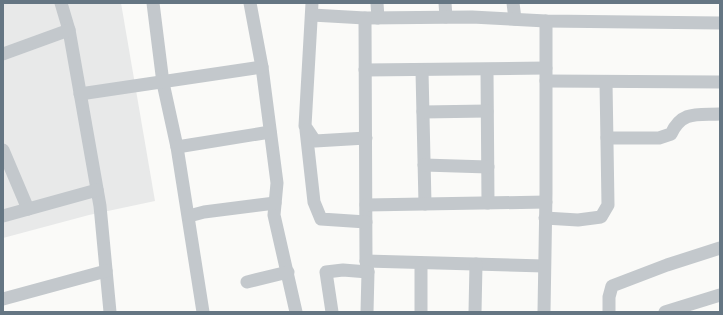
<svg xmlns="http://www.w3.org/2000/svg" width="723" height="315" font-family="'Archivo Narrow',sans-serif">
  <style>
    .built { fill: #e8e9e9 }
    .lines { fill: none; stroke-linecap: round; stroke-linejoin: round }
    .street { stroke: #c3c8cc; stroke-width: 13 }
  </style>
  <rect width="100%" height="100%" fill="#fafaf8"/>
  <path class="built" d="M3,3H121L155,201L89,215L3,238Z"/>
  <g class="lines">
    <g class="street">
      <path d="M61,3L69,30L100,206L110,312"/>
      <path d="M153,3L163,83L177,147L203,312"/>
      <path d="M250,3L262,67L277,183L274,215L296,312"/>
      <path d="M312,3L305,126L315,141L366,138"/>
      <path d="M377,3L378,18"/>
      <path d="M445,3L446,17"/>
      <path d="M513,3L515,19"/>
      <path d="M312,15L365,18L472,17L546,21L720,23"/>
      <path d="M365,18L366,261L368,272L367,312"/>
      <path d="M3,54L69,30"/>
      <path d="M365,70L546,68"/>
      <path d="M487,70L488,203"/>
      <path d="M422,71L425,204"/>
      <path d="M546,81L720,82"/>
      <path d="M80,94L262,67"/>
      <path d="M423,112L487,111"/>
      <path d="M306,130L314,202L321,219L366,222"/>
      <path d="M607,138H659L671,134C682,110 698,115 720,114"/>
      <path d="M177,147L270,132"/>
      <path d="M3,150L28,209"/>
      <path d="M424,165L488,167"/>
      <path d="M366,205L546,202"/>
      <path d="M3,216L97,190"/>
      <path d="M189,216L204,212L275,203"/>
      <path d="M545,218L578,220L601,217L608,205L606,82"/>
      <path d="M366,261L544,266"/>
      <path d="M247,282L288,272"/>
      <path d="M3,299L106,271"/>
      <path d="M332,312L326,272L343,270L368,272"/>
      <path d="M421,312V263"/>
      <path d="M475,312L476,264"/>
      <path d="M544,312L546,193V21"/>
      <path d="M609,312V297L612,286L667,265L720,248"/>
      <path d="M665,312L720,295"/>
    </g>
  </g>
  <rect width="723" height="315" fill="none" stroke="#657683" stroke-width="8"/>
</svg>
